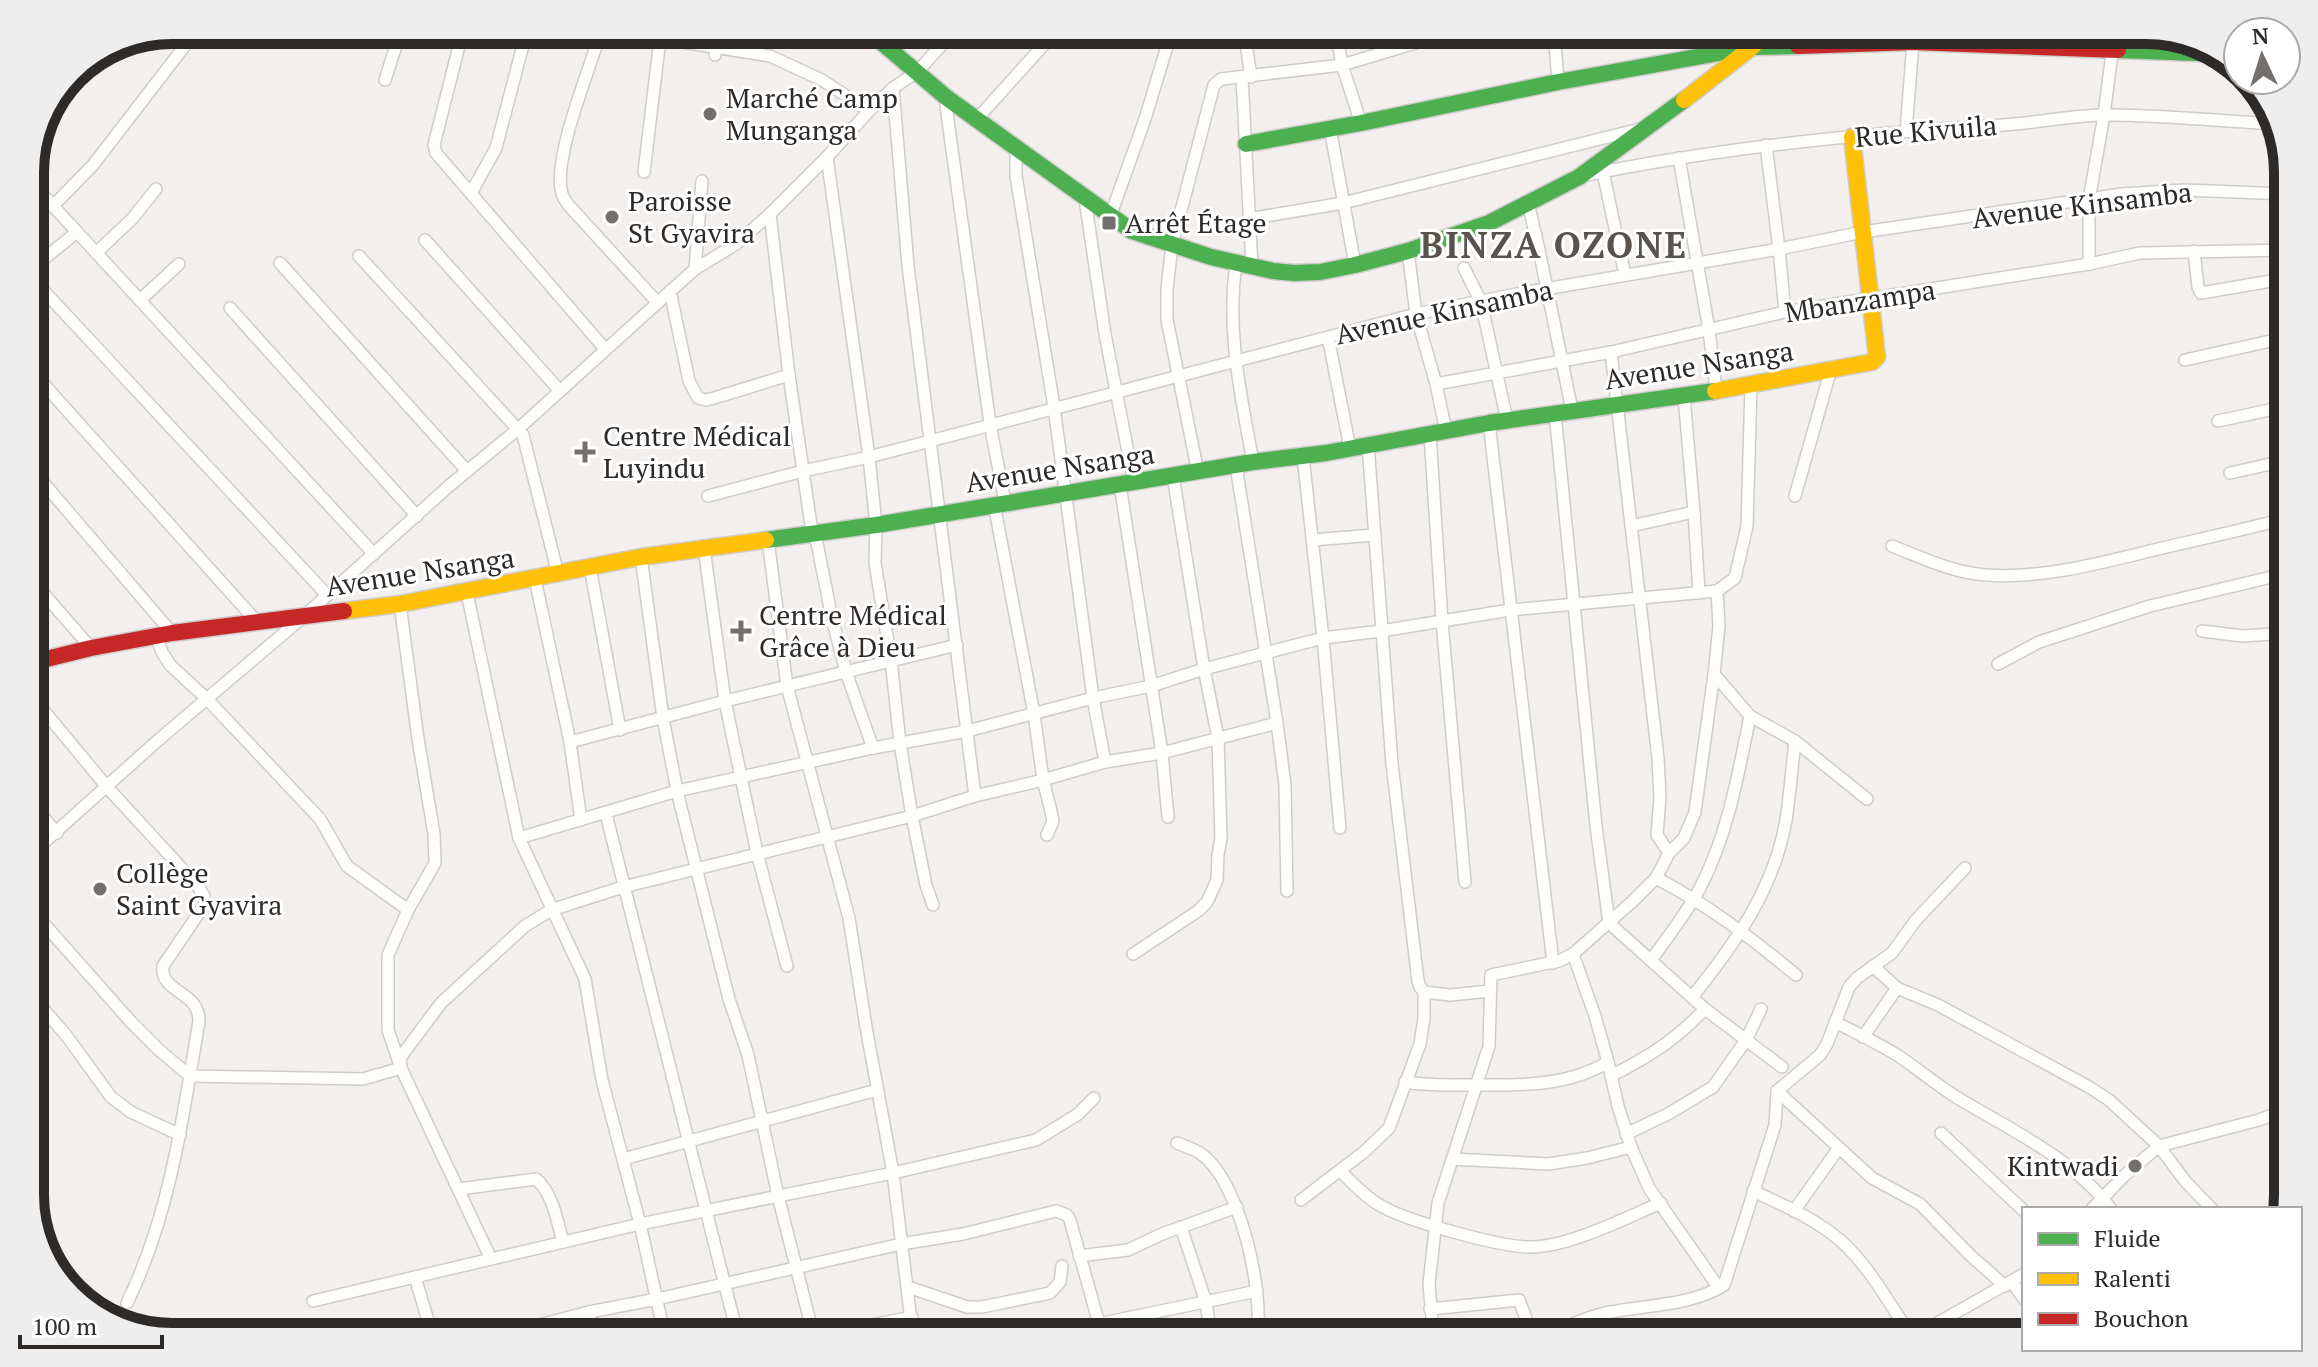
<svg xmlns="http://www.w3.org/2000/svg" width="2318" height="1367" font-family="'PT Serif',serif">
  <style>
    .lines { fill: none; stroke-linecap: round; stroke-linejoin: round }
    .street-casing { stroke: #cfccc9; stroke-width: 14 }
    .fast-casing { stroke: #cfccc9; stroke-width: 19 }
    .slow-casing { stroke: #cfccc9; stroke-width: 19 }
    .jam-casing { stroke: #cfccc9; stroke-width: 19 }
    .street { stroke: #fdfdfc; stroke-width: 11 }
    .fast { stroke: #4caf50; stroke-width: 16 }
    .slow { stroke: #ffc107; stroke-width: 16 }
    .jam { stroke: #c62828; stroke-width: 16 }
    .poi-dot { fill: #726f6d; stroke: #fff; stroke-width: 3 }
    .labels { text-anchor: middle; stroke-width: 6; stroke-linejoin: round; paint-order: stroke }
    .poi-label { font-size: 28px; fill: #2d2a28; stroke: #fff; text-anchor: start }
    .street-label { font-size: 28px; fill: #2d2a28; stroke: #fff }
    .district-label { font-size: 36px; font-weight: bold; letter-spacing: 2px; fill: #59534e; stroke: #fff }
    .rim { fill: none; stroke: #2d2a28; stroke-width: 10 }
  </style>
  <rect width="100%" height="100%" fill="#f2efec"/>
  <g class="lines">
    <g class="street-casing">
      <g id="street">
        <path d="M463,30L434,145L436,153L605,349"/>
        <path d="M536,30L597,43"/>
        <path d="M601,30C590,70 555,151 561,189C562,198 567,204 573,210L657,302"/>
        <path d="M607,30L770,56L822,80L869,111"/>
        <path d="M1244,30L1251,77"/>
        <path d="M1336,30L1342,65L1361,123"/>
        <path d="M1554,30L1558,82"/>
        <path d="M715,55L716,30"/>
        <path d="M1242,77L1252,267"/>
        <path d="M385,80L401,30"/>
        <path d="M893,88L908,266L975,796"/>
        <path d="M947,98L946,106L990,424L1005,502"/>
        <path d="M977,119L1057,30"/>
        <path d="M1330,128L1355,265"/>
        <path d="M1906,131L1914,30"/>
        <path d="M1766,145L1779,249L1785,312"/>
        <path d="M1016,147V176L1054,407L1093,698L1105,762"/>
        <path d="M827,157L869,457L876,525L875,563L891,660L900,743L912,816L926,885L933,905"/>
        <path d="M1679,158L1709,330L1716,390"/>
        <path d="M644,172L660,39"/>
        <path d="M1603,172L1625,275"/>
        <path d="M1587,175C1724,147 1863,133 2003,125C2037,123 2072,115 2106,115C2162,115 2219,121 2276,124"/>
        <path d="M30,181L374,554"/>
        <path d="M471,193L496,148L527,30"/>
        <path d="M1085,199L1105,334L1134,483"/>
        <path d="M1528,203L1538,245L1572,410"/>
        <path d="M53,206L93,165L197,30"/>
        <path d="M770,214L789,375L812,532L817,543L832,618L846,672L873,748"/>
        <path d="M1110,217L1145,119L1172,30"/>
        <path d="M1248,219L1343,203L1640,129"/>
        <path d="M425,240L560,391"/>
        <path d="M1408,251L1416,314L1436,384L1446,431"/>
        <path d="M2194,251L2198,287L2201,293L2277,280L2280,281L2288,314"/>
        <path d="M96,253L132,219L156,189"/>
        <path d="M359,256L523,435L558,574"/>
        <path d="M280,263L467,471"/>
        <path d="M1236,263C1226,331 1241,396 1253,462"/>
        <path d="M2089,264V200L2104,115L2115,30"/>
        <path d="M1464,268L1481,302L1507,420"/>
        <path d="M695,269L702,181"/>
        <path d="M30,270L77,232"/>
        <path d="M30,276L327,595"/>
        <path d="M670,291L689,381L698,398L706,400L714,398L789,375"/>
        <path d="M140,300L179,264"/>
        <path d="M230,308L417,516"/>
        <path d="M1328,337L1350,448"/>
        <path d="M1611,352L1658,758L1660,797L1657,835L1669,853"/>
        <path d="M2185,360L2288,337"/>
        <path d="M30,369L258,623"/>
        <path d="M1436,384L1611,352L1785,312L2089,264L2140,253L2288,250"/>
        <path d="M1684,396L1694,512L1699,593"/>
        <path d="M1555,413L1596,826L1609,923L1705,1009L1782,1067"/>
        <path d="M2218,421L2288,406"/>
        <path d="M1489,423L1553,963"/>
        <path d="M1430,434L1442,621L1465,882"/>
        <path d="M1303,456L1323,638L1340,828"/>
        <path d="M1236,466L1277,723L1285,785L1287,891"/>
        <path d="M30,467L172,633"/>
        <path d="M1198,472L1167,320V289L1172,245L1214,85L1221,79L1342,65L1459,30"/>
        <path d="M2230,473L2288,460"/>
        <path d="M1120,485L1162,753L1168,817"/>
        <path d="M708,496L803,471L869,457L1416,314L1516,294L1779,249L1863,232L2122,194L2184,190L2288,194"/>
        <path d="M1795,496L1831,369"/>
        <path d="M994,504L1034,714L1043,780L1050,807L1053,821L1047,835"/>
        <path d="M1631,526L1694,512"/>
        <path d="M768,540L787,686L849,918L866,1027L893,1173L913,1337"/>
        <path d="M1312,540L1374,535"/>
        <path d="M1892,546C1923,558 1953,573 1986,575C2040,579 2097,564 2150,551C2196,540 2242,530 2288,518"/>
        <path d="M704,548L725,701L757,853L787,966"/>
        <path d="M641,557L663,718L677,791L729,999L748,1055L778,1196L814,1337"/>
        <path d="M590,567L620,730"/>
        <path d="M30,578L91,648"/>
        <path d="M535,579L570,742L581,820"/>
        <path d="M467,593L519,838L585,979L602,1080L640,1224L665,1337"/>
        <path d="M400,604L418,739L434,834L435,863L408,910L388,955V1030L401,1068L491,1259"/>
        <path d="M2202,631L2242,636L2288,633"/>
        <path d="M156,636L162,652L170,665L207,699L320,819L347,866L408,910"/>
        <path d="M1998,664L2039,642L2150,606L2288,573"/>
        <path d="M1714,674L1750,716L1795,741L1867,799"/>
        <path d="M30,694L107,787L197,885L204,896L205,904L163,966C160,994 199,990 199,1021C183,1117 170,1215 127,1303"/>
        <path d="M570,742L725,701L957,645"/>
        <path d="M30,802L57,833"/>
        <path d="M606,814L738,1337"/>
        <path d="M519,838L677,791L873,748L967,731L1093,698L1151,686L1204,669L1323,638L1381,631L1510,610L1717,591L1735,578L1747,526L1751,386"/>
        <path d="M30,855L156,742L303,617L449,486L518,429L695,269L736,244L770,214L827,157L869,111L893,88L918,71L955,30"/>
        <path d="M1656,878C1708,905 1750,937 1796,975"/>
        <path d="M30,908L131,1022L159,1050L190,1076L363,1079L401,1068"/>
        <path d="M1133,954L1198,911L1207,902L1217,880L1218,855L1221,838L1218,738L1204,669L1173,476"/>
        <path d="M1573,954L1595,1016L1608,1062L1618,1106L1631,1147L1649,1188L1719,1288"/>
        <path d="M1651,960C1668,937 1686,914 1700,888C1728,834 1738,775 1750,716"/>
        <path d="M1873,966L1897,988L1938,1005L2089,1087L2109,1100L2159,1146L2185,1181L2212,1209"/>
        <path d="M1424,992L1450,995L1490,991"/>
        <path d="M30,994L66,1035L111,1097L131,1112L180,1135"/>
        <path d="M1692,997C1735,944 1774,889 1786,820C1790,794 1792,767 1795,741"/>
        <path d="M1835,1022C1856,1033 1880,1044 1900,1057C1919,1070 1937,1085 1956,1097C2009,1129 2073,1158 2111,1209"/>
        <path d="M1863,1037L1897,988"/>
        <path d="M401,1068L400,1058L441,1003L525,926L551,910L623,887L912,816L975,796L1043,780L1105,762L1162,753L1277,723"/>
        <path d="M1611,1076C1650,1056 1674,1041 1705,1009"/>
        <path d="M1405,1082C1430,1086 1449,1085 1474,1085C1520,1085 1567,1087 1608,1062"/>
        <path d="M1777,1091L1872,1178L1920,1204L1971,1256L2005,1286"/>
        <path d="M1941,1133L2024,1211"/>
        <path d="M1626,1134L1668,1114L1713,1087L1746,1040L1761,1009"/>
        <path d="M1177,1143C1185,1146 1193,1149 1200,1153C1240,1180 1264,1291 1257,1337"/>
        <path d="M623,1159L877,1090"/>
        <path d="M1452,1159L1548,1164L1587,1158L1631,1147"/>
        <path d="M1340,1171C1352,1182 1364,1196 1378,1204C1402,1220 1503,1248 1532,1247C1571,1246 1625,1218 1661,1203"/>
        <path d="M458,1189L536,1179C553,1193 557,1221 563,1242"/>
        <path d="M1753,1191C1783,1205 1816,1219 1841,1241C1870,1267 1890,1305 1912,1337"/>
        <path d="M1301,1200L1364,1152L1389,1128L1420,1044L1424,1018V992L1420,987L1418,981L1392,764L1368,444"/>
        <path d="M2092,1209L2125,1175L2159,1146L2259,1120L2288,1109"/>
        <path d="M1794,1211L1838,1149"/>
        <path d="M1181,1227L1206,1302L1211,1337"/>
        <path d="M1079,1256L1128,1250L1162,1234L1237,1207"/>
        <path d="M415,1277L433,1337"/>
        <path d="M2012,1282L2024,1299"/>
        <path d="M908,1287L967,1307H982L1050,1293L1060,1282L1062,1266"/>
        <path d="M313,1301L640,1224L893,1173L1036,1140L1078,1114L1094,1098"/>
        <path d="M1430,1309L1519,1300L1533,1337"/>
        <path d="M589,1312L593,1337"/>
        <path d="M1117,1320L1125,1337"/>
        <path d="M1942,1322L1957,1337"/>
        <path d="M1770,1332L1774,1337"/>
        <path d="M493,1337L589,1312L657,1299L901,1244L963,1234L1056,1211L1067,1215L1070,1220L1099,1324"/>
        <path d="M811,1337L912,1317"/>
        <path d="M1036,1337L1257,1291"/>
        <path d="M1430,1337L1433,1330L1429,1284L1438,1203L1489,1046L1491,975L1559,961L1573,954L1634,900L1656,878L1669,853L1684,838L1695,812L1714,674L1719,626L1717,591"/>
        <path d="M1548,1337C1565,1327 1582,1319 1601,1314C1639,1305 1690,1307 1724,1285L1775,1125L1777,1091L1820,1055L1827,1044L1849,987L1857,978L1892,953L1916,920L1965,868"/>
        <path d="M1913,1337L2024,1274"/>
      </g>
    </g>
    <g class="fast-casing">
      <g id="fast">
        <path d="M867,30L947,98L1132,231L1211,257L1273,271L1294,273L1320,272L1355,265L1408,251L1489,223L1579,177L1684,100"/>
        <path d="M2118,50L2223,54"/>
        <path d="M1246,144L1361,123L1558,82L1752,47L1798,46"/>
        <path d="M766,540L876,525L1253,462L1326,453L1489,423L1715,391"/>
      </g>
    </g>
    <g class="slow-casing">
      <g id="slow">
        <path d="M1684,100L1752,47L1769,30"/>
        <path d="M1715,391L1872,362L1877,357L1852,137"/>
        <path d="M344,611L400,604L641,557L766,540"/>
      </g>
    </g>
    <g class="jam-casing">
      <g id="jam">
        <path d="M1798,46L1914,42L2118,50"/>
        <path d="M30,663L91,648L172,633L344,611"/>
      </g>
    </g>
    <use href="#street" class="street"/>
    <use href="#fast" class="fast"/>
    <use href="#slow" class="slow"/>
    <use href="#jam" class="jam"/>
  </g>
  <g class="poi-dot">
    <circle cx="710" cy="114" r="8"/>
    <circle cx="612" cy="217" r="8"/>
    <rect x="1101" y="215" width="16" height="16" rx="4"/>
    <path d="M581 440h8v8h8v8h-8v8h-8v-8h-8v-8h8z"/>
    <path d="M737 619h8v8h8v8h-8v8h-8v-8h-8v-8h8z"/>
    <circle cx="100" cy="889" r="8"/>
    <circle cx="2135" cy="1166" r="8"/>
  </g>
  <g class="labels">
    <g class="poi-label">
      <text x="726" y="108">Marché Camp<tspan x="726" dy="32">Munganga</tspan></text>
      <text x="628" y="211">Paroisse<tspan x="628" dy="32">St Gyavira</tspan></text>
      <text x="1125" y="233">Arrêt Étage</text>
      <text x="603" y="446">Centre Médical<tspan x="603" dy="32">Luyindu</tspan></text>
      <text x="759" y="625">Centre Médical<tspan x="759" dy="32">Grâce à Dieu</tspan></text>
      <text x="116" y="883">Collège<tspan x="116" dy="32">Saint Gyavira</tspan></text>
      <text x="2119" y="1176" text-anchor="end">Kintwadi</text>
    </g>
    <g class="street-label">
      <text transform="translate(1926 131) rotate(-5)" y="10">Rue Kivuila</text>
      <text transform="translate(2082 205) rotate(-7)" y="10">Avenue Kinsamba</text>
      <text transform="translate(1860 301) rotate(-9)" y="10">Mbanzampa</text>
      <text transform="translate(1444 312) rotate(-12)" y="10">Avenue Kinsamba</text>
      <text transform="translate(1699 365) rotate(-9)" y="10">Avenue Nsanga</text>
      <text transform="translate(1060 468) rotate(-9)" y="10">Avenue Nsanga</text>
      <text transform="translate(420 572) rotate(-9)" y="10">Avenue Nsanga</text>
    </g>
    <g class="district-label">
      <text x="1554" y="258">BINZA OZONE</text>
    </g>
  </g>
  <path d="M0 0H2318V1367H0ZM172 44H2146A128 128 0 0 1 2274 172V1195A128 128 0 0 1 2146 1323H172A128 128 0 0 1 44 1195V172A128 128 0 0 1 172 44Z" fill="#eee" fill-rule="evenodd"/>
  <path class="rim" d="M172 44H2146A128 128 0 0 1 2274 172V1195A128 128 0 0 1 2146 1323H172A128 128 0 0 1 44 1195V172A128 128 0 0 1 172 44Z"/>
  <rect x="2022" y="1207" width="280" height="144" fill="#ffffff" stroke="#abaaa9" stroke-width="2"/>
  <rect x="2038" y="1233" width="40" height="12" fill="#4caf50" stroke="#abaaa9" stroke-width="2"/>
  <text x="2094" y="1247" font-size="24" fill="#2d2a28">Fluide</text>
  <rect x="2038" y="1273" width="40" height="12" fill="#ffc107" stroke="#abaaa9" stroke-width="2"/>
  <text x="2094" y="1287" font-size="24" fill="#2d2a28">Ralenti</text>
  <rect x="2038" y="1313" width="40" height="12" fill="#c62828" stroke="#abaaa9" stroke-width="2"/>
  <text x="2094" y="1327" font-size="24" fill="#2d2a28">Bouchon</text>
  <g transform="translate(2262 56) rotate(356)"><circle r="38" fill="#ffffff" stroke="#abaaa9" stroke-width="2"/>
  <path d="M0-6L14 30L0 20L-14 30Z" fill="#726f6d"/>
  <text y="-12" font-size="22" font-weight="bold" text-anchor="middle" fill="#2d2a28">N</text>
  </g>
  <path d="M20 1335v12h142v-12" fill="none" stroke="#2d2a28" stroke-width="4"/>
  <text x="32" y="1335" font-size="24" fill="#2d2a28" stroke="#ffffff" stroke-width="6" paint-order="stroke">100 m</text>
</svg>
